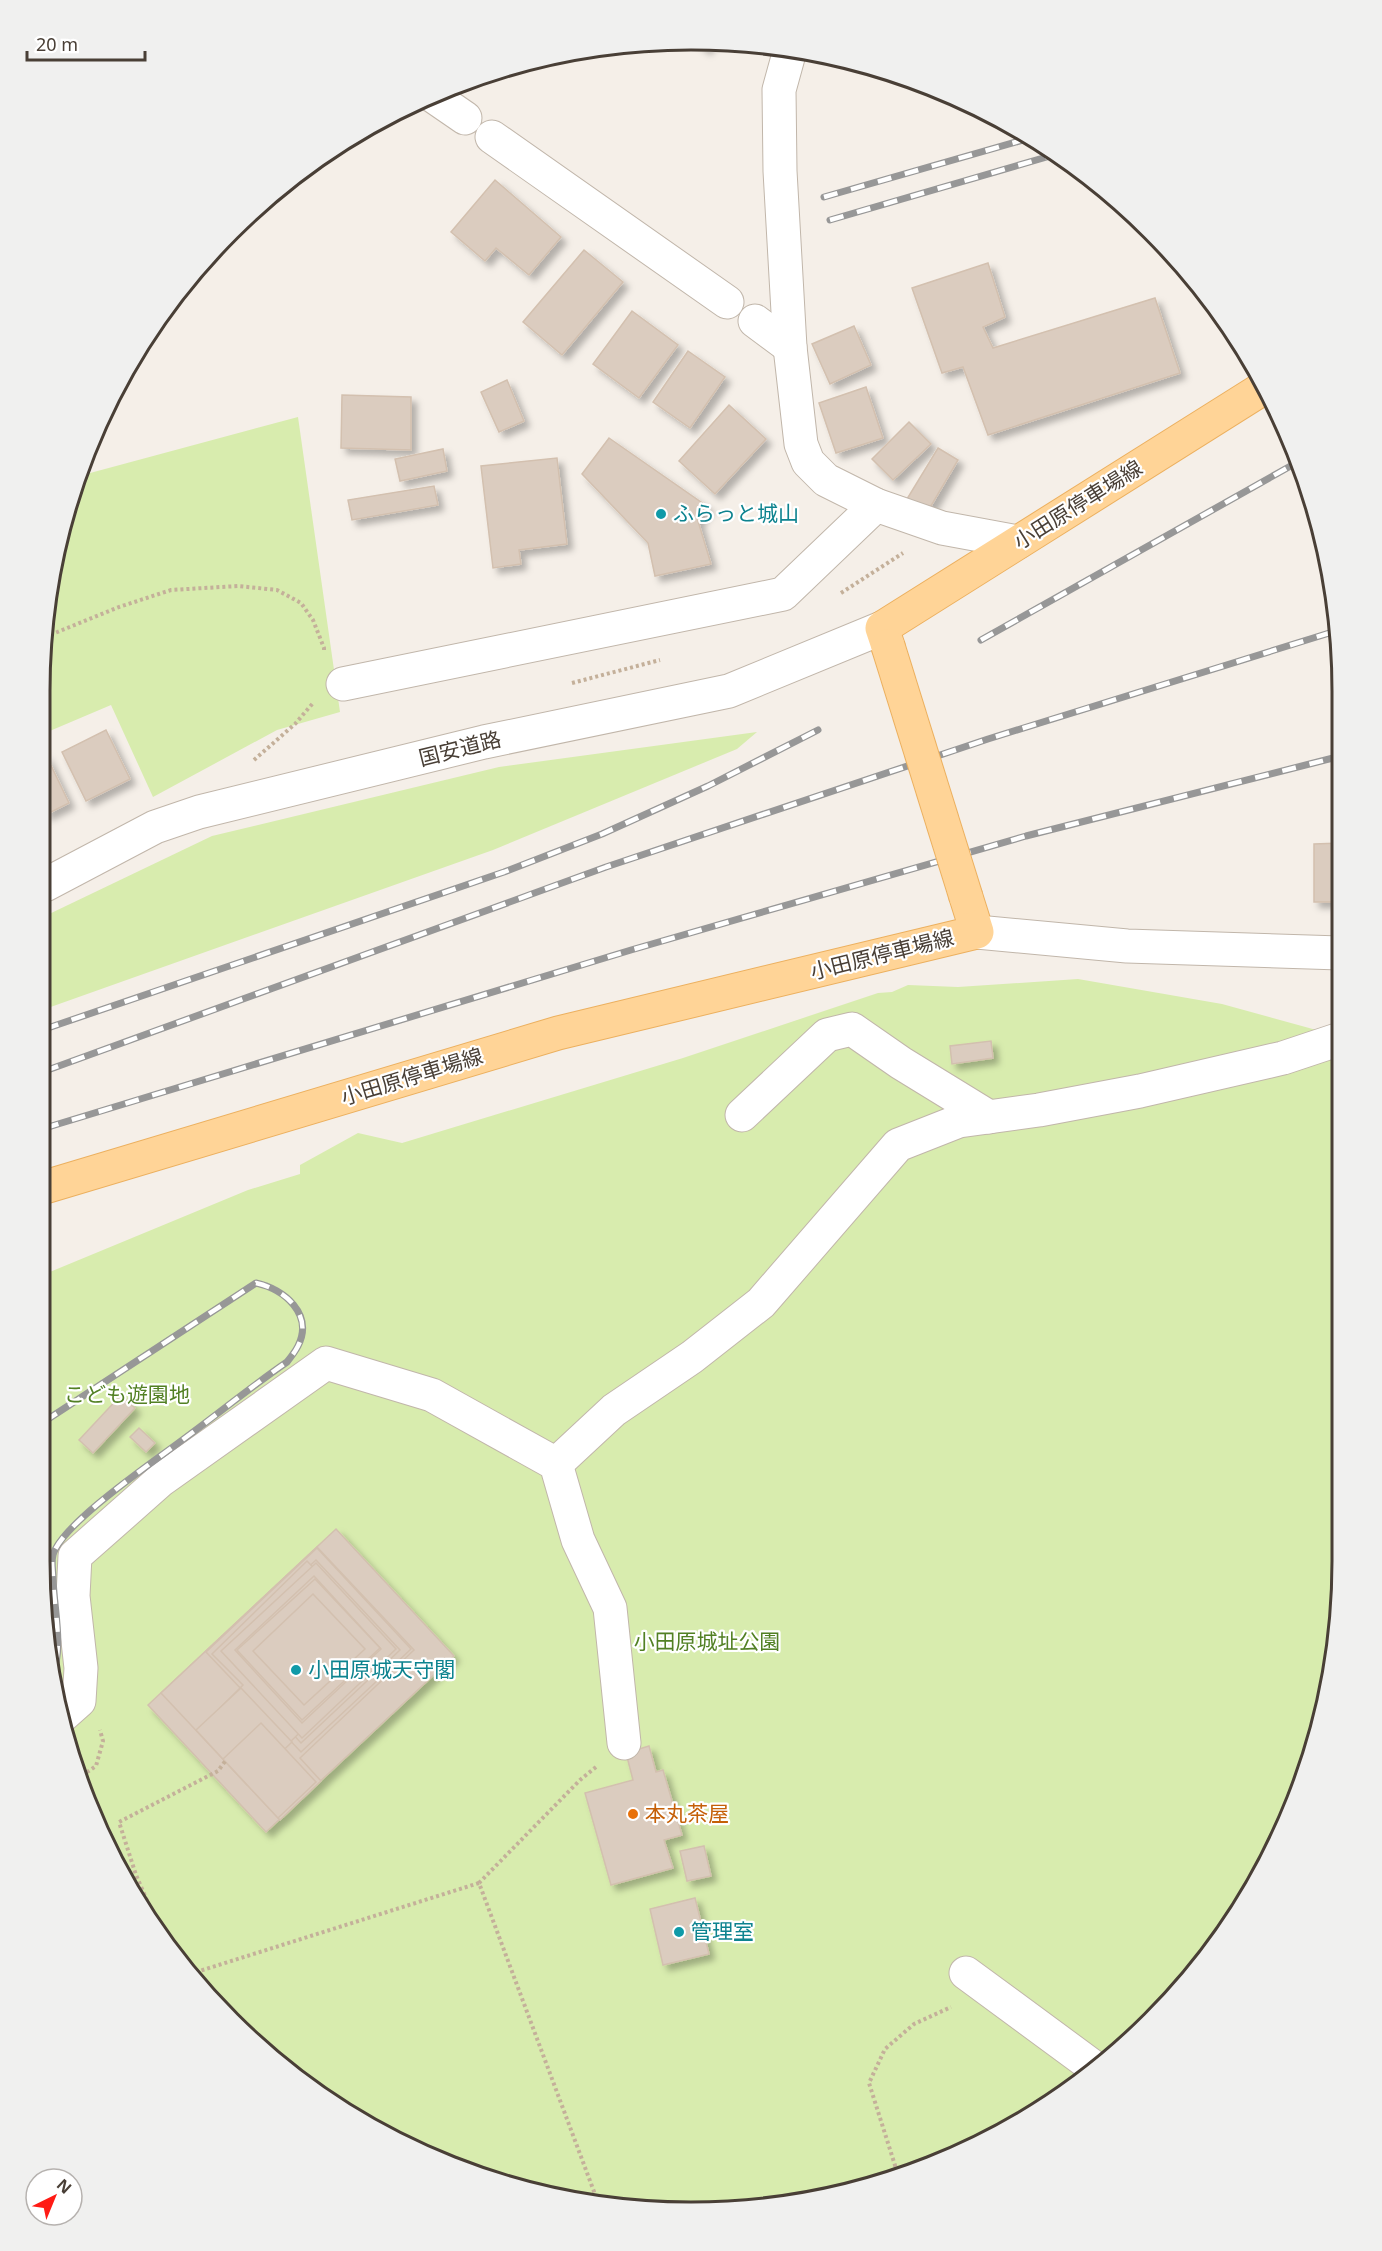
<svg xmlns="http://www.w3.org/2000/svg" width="1382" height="2251" font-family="'Noto Sans','Noto Sans JP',sans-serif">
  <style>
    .green { fill: #d8ecae }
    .building { fill: #dbccbf; stroke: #d3c0af; stroke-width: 1.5; filter: url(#shadow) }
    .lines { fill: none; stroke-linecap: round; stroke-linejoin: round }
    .minor-casing { stroke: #c1b6aa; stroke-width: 35 }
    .major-casing { stroke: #ecb05f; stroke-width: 35 }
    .path { stroke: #c4b09a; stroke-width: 4; stroke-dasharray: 3 3; stroke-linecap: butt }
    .minor { stroke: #fff; stroke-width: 33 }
    .major { stroke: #ffd497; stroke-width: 33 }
    .rail-casing { stroke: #979797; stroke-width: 7 }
    .rail { stroke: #fff; stroke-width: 4.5; stroke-dasharray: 14; stroke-linecap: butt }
    .major-bridge-casing { stroke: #ecb05f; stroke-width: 35; stroke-linecap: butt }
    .major-bridge { stroke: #ffd497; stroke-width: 33 }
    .culture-dot { fill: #0f9aa8; stroke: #fff; stroke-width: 2 }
    .food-dot { fill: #e8710a; stroke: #fff; stroke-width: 2 }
    .labels { text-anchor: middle; stroke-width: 4.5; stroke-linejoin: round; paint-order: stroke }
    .street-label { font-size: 21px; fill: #493f36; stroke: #fff }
    .culture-label { font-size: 21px; fill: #0d838f; stroke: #fff; text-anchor: start }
    .park-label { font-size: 21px; fill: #528024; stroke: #fff }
    .food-label { font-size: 21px; fill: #c56008; stroke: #fff; text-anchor: start }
    .rim { fill: none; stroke: #493f36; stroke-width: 3 }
  </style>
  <defs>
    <filter id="shadow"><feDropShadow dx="5.5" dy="5.5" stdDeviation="3" flood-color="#0004"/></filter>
  </defs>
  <rect width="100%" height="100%" fill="#f5efe8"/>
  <g class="green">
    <path d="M298,417L340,712L277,730L153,797L111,705L45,733V606L79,476Z"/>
    <path d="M757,732L737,749L493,850L45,1009V916L212,836L499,767Z"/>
    <path d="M1078,979L1222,1004L1320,1031L1340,1022L1337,1645L1293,1809L1208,1957L1152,2021L1054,2102L900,2178L776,2206L691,2212L606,2206L482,2178L402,2145L294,2077L174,1957L106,1849L73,1769L45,1645V1274L248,1190L300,1174V1165L358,1133L402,1143L683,1058L878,993L892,992L908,985L958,987Z"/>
  </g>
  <g class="building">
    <path d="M712,41L705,49L696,42Z"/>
    <path d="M495,180L561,237L529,275L496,248L485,261L451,232Z"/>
    <path d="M584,250L623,282L562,355L523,322Z"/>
    <path d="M988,263L1005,317L983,327L993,348L1155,298L1180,373L988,435L963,367L942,373L912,288Z"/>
    <path d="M632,311L678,345L639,398L593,364Z"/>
    <path d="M854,326L871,365L830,384L812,344Z"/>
    <path d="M688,351L725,377L690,428L653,402Z"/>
    <path d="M507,380L524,421L499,432L481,392Z"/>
    <path d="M866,387L883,438L836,453L819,403Z"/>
    <path d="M342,395L411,397V450L341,448Z"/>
    <path d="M729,405L766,439L715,494L679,461Z"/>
    <path d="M909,422L931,444L893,480L872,459Z"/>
    <path d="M609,438L708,507L698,521L711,564L655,576L648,543L582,474Z"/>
    <path d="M938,448L958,460L928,511L907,499Z"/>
    <path d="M443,449L447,471L400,481L395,459Z"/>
    <path d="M557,458L567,544L519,550L521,564L493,568L481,466Z"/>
    <path d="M434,486L438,505L352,520L348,500Z"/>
    <path d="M106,730L130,779L86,801L62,752Z"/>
    <path d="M45,753L69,803L45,815Z"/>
    <path d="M1341,843V902H1314V844Z"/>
    <path d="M991,1041L993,1058L952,1064L950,1046Z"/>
    <path d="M121,1395L135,1408L93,1453L79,1440Z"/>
    <path d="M139,1428L155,1443L146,1452L130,1437Z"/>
    <path d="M336,1529L454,1656L266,1832L148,1705Z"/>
    <path d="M317,1547L414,1650L300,1758L321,1781L280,1820L161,1693Z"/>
    <path d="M317,1548L411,1649L301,1752L206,1652Z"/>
    <path d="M316,1560L400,1650L301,1743L217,1652Z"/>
    <path d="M307,1561L389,1645L283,1749L249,1715L242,1721L292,1773L265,1800L197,1731L243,1685L212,1654Z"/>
    <path d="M316,1563L396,1649L302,1738L221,1651Z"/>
    <path d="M314,1576L381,1649L302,1723L235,1650Z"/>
    <path d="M315,1579L380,1648L302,1720L237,1650Z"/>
    <path d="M313,1594L365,1649L304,1705L253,1651Z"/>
    <path d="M241,1688L292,1742L247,1785L196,1730Z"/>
    <path d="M261,1723L316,1782L278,1818L223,1759Z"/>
    <path d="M649,1746L656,1772L663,1770L682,1835L664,1840L673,1868L611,1885L585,1793L633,1780L626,1753Z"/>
    <path d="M704,1846L711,1876L687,1881L680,1851Z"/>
    <path d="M695,1898L709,1954L663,1965L650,1909Z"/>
  </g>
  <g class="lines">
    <g class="minor-casing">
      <g id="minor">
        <path d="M790,50L779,90L780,171L790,347L801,444L808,462L826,480L876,505L942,528L1018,542"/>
        <path d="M433,96L465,118"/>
        <path d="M492,137L727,302"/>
        <path d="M755,321L790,347"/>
        <path d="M343,684L783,594L876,505"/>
        <path d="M45,885L155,827L199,812L484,742L729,691L882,628"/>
        <path d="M977,932L1127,946L1340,953"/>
        <path d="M742,1115L827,1035L852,1029L901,1063L989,1117"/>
        <path d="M556,1464L614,1410L692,1357L761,1303L898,1145L959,1121L1039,1110L1140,1091L1283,1058L1340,1039"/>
        <path d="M61,1717L79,1701L81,1668L73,1596L75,1556L161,1480L326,1363L432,1395L556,1464L578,1540L610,1608L624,1743"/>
        <path d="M966,1973L1095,2068"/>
      </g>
    </g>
    <g class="major-casing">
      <g id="major">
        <path d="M888,646L882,628L1265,387"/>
        <path d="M45,1187L558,1033L977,932L966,897"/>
      </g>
    </g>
    <g class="path">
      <path d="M841,593L903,553"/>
      <path d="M45,637L119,607L171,590L238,586L277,590L301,603L313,620L324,648V652"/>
      <path d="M572,683L660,660"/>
      <path d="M254,760L295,724L313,703"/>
      <path d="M596,1767L580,1780L479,1883L599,2205"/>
      <path d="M77,1779L96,1766L103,1741L100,1730"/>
      <path d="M166,1945L136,1875L119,1822L218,1771L226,1760"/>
      <path d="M190,1974L479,1883"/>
      <path d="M899,2178L869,2083L885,2049L914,2024L951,2007"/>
    </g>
    <use href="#minor" class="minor"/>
    <use href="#major" class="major"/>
    <g class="rail-casing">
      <g id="rail">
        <path d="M824,197L1030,138"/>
        <path d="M830,220L1057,154"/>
        <path d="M981,640L1296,463"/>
        <path d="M45,1029L504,872L602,834L708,786L818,730"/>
        <path d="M45,1071L606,867L988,739L1339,630"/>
        <path d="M45,1128L631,950L1026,836L1341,756"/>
        <path d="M45,1421L256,1283C284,1289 314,1314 298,1346C295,1352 291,1357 287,1362C252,1386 219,1413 185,1438C156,1460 61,1524 53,1555C51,1562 53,1571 53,1578C54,1610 64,1647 52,1677"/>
      </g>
    </g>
    <use href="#rail" class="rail"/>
    <g class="major-bridge-casing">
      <path id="major-bridge" d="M888,646L966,897"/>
    </g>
    <use href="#major-bridge" class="major-bridge"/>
  </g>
  <g class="culture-dot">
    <circle cx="661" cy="514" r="6"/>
    <circle cx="296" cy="1670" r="6"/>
    <circle cx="679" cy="1932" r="6"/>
  </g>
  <circle class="food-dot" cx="633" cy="1814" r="6"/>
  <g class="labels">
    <g class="street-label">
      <text transform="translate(1078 505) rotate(-32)" y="7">小田原停車場線</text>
      <text transform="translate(460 749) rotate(-14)" y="7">国安道路</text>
      <text transform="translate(882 955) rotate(-14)" y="7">小田原停車場線</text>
      <text transform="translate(412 1077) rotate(-17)" y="7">小田原停車場線</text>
    </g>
    <g class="culture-label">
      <text x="673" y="521">ふらっと城山</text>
      <text x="308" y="1677">小田原城天守閣</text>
      <text x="691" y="1939">管理室</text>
    </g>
    <g class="park-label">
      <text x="127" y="1402">こども遊園地</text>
      <text x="707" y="1649">小田原城址公園</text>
    </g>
    <g class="food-label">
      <text x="645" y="1821">本丸茶屋</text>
    </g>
  </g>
  <path d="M0 0H1382V2251H0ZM691 50H691A641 641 0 0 1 1332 691V1561A641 641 0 0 1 691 2202H691A641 641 0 0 1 50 1561V691A641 641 0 0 1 691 50Z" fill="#f0f0ef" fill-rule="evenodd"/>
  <path class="rim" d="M691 50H691A641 641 0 0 1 1332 691V1561A641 641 0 0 1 691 2202H691A641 641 0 0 1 50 1561V691A641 641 0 0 1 691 50Z"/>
  <g transform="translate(54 2197) rotate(43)"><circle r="28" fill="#ffffff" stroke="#b6b2af" stroke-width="1.5"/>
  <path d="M0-4.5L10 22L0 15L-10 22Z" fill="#ff1b15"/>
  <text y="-9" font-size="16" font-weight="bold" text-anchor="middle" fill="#493f36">N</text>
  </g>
  <path d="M27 51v9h118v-9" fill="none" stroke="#493f36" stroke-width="3"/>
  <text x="36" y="51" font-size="18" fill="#493f36" stroke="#ffffff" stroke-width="4.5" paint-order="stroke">20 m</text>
</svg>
